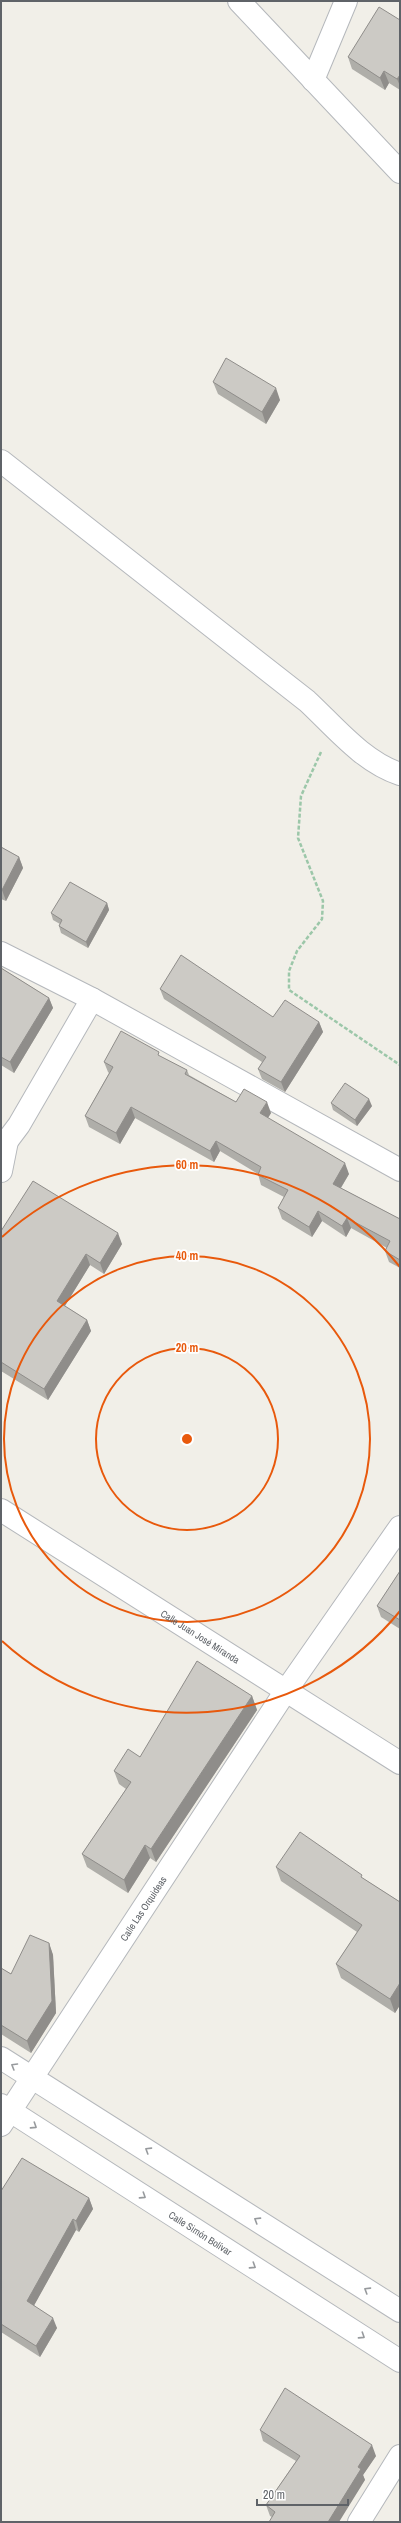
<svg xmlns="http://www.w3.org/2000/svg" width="401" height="2523" font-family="'Archivo Narrow',sans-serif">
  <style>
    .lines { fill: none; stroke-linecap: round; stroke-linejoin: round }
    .minor-casing { stroke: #b5b8bc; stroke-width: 24 }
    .path { stroke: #9cc7a9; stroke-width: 2.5; stroke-dasharray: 4 2; stroke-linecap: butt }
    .minor { stroke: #fff; stroke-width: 22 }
    .wall { fill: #afaea9 }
    .shaded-wall { fill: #8f8d8a }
    .building { fill: #cccac5; stroke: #8f8d8a }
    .oneway { stroke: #979a9d }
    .ring { fill: none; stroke: #e8590c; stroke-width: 2 }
    .labels { text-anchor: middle; stroke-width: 3.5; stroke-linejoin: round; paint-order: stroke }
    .street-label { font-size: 10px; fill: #5f6368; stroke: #fff }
    .centre { fill: #e8590c; stroke: #fff; stroke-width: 2 }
    .ring-label { font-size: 12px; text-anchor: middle; font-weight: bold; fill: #e8590c; stroke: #fff; stroke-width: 3.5; stroke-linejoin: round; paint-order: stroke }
  </style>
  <rect width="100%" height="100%" fill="#f1efe8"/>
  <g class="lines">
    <g class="minor-casing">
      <g id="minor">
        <path d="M239,1L400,172"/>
        <path d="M313,80L346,1"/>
        <path d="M1,461L307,701C335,727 363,762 400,774"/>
        <path d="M1,953L92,999L400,1170"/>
        <path d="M1,1144L7,1141L19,1125L92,999"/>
        <path d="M1,1171L7,1141"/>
        <path id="s1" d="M1,1510L400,1763"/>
        <path d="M1,2058L400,2311"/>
        <path id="s2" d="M1,2105L400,2361"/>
        <path id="s3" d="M1,2125L285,1692L400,1527"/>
        <path d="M359,2522L400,2456"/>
      </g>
    </g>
    <path class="path" d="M321,752L301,796L298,838L323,901L322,919L297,951L289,971V990L400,1065"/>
    <use href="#minor" class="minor"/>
  </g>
  <g class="wall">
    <path d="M400,20V90L389,83L385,90L352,69L348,57Z"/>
    <path d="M213,382L280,400L266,424L218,394Z"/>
    <path d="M1,847L19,857L23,868L6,901L1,899Z"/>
    <path d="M107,903L109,910L88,948L61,933L59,926L60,924L53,920L51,913Z"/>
    <path d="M1,968L49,998L53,1008L14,1073L1,1065Z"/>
    <path d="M160,989L273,1017L319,1022L323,1032L285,1092L262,1079L258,1069L262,1062L164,999Z"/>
    <path d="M161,1057L187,1070L189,1075L236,1102L271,1113L268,1118L349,1174L341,1188L400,1219V1268L389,1262L385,1251L387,1248L351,1228L346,1237L322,1221L312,1237L282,1219L278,1208L284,1197L261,1185L258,1174L220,1151L214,1162L135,1118L120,1144L89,1127L85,1116L109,1073L108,1072L104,1062Z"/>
    <path d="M331,1103L372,1106L357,1126L333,1110Z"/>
    <path d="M1,1231L122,1244L104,1274L90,1265L65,1306L87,1320L91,1331L48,1400L1,1371Z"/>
    <path d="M400,1571V1629L381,1617L377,1606Z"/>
    <path d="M252,1696L257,1710L156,1862L150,1858L128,1893L87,1867L82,1854L126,1789L119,1784L114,1771Z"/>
    <path d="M276,1867L364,1879L400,1902V2005L395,2013L341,1978L336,1964L357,1932L281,1881Z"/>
    <path d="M49,1943L53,1955L56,2013L31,2053L1,2034V1968L11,1974Z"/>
    <path d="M1,2191L89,2198L93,2209L79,2232L76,2230L34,2305L57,2328L40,2357L1,2332Z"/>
    <path d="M260,2430L376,2456L363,2475L365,2480L272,2517L270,2516L266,2505L296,2461L263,2441Z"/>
  </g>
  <g class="shaded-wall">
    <path d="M384,71L389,83L385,90L380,78Z"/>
    <path d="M400,75V86L397,79Z"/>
    <path d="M276,388L280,400L266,424L262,412Z"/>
    <path d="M19,857L23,868L6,901L2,890Z"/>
    <path d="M107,903L109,910L88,948L86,942Z"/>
    <path d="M49,998L53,1008L14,1073L10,1062Z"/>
    <path d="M319,1022L323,1032L285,1092L281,1082Z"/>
    <path d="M369,1099L372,1106L357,1126L355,1120Z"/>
    <path d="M267,1102L271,1113L264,1124L260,1113Z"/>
    <path d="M131,1107L135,1118L120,1144L116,1133Z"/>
    <path d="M216,1141L220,1151L214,1162L210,1151Z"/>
    <path d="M345,1163L349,1174L337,1194L333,1184Z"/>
    <path d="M318,1211L322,1221L312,1237L309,1227Z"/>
    <path d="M347,1218L351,1228L346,1237L342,1226Z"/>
    <path d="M118,1233L122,1244L104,1274L100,1263Z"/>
    <path d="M86,1254L90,1265L61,1312L57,1301Z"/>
    <path d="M87,1320L91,1331L48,1400L44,1389Z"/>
    <path d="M252,1696L257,1710L156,1862L151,1849Z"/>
    <path d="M145,1845L150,1858L128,1893L124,1880Z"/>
    <path d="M49,1943L53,1955L56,2013L31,2053L27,2041Z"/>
    <path d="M400,1983V2005L395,2013L390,1999Z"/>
    <path d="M89,2198L93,2209L79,2232L76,2221Z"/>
    <path d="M73,2219L76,2230L31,2311L27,2301Z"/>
    <path d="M53,2318L57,2328L40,2357L36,2346Z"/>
    <path d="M372,2445L376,2456L363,2475L365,2480L339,2522H328L358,2467Z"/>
  </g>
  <g class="building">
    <path d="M379,7L400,20V75L397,79L384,71L380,78L348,57Z"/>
    <path d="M226,358L276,388L262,412L213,382Z"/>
    <path d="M1,847L19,857L2,890H1Z"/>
    <path d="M70,882L107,903L86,942L59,926L62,920L51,913Z"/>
    <path d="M181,955L273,1017L285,1000L319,1022L281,1082L258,1069L266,1057L160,989Z"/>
    <path d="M1,968L49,998L10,1062L1,1057Z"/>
    <path d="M121,1031L159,1052L158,1055L187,1070L185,1074L236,1102L244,1089L267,1102L260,1113L345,1163L333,1184L400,1219V1260L385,1251L390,1241L347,1218L342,1226L318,1211L309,1227L278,1208L288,1190L258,1175L261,1167L216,1141L210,1151L131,1107L116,1133L85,1116L113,1067L104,1062Z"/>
    <path d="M345,1083L369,1099L355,1120L331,1103Z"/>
    <path d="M33,1181L118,1233L100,1263L86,1254L57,1301L87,1320L44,1389L1,1362V1231Z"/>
    <path d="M400,1571V1620L377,1606Z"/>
    <path d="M197,1661L252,1696L151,1849L145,1845L124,1880L82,1854L131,1782L114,1771L128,1749L140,1757Z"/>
    <path d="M300,1832L362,1875L361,1877L400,1902V1983L390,1999L336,1964L362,1925L276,1867Z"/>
    <path d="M30,1935L49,1943L52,2001L27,2041L1,2025V1968L11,1974Z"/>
    <path d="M22,2158L89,2198L76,2221L73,2219L27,2301L53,2318L36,2346L1,2324V2191Z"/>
    <path d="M285,2388L372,2445L358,2467L361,2469L328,2522H269L275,2512L266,2505L300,2456L260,2430Z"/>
  </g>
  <defs><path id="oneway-chevron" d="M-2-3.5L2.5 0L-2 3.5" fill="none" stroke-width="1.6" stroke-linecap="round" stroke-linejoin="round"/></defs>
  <g class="oneway">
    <use href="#oneway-chevron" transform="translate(14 2066) rotate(-149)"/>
    <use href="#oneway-chevron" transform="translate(34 2126) rotate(33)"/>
    <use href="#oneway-chevron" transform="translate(148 2150) rotate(-148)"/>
    <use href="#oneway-chevron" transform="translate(143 2196) rotate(33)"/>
    <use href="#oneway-chevron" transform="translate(257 2220) rotate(-148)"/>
    <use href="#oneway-chevron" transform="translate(253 2266) rotate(33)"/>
    <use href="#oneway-chevron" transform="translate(367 2290) rotate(-148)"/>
    <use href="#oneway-chevron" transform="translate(362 2336) rotate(33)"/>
  </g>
  <g class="ring">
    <circle cx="187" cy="1439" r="91"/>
    <circle cx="187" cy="1439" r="183"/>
    <path d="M400 1611A274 274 0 0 1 2 1641M2 1237A274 274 0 0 1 400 1267"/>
  </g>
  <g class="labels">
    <g class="street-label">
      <text dy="4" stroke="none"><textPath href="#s1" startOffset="236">Calle Juan José Miranda</textPath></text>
      <text dy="4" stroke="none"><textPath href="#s3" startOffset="259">Calle Las Orquideas</textPath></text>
      <text dy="4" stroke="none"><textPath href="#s2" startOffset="237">Calle Simón Bolívar</textPath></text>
    </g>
  </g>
  <circle cx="187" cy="1439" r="6" class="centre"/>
  <g class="ring-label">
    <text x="187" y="1169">60 m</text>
    <text x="187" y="1260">40 m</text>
    <text x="187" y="1352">20 m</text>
  </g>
  <rect width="401" height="2523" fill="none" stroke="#5f6368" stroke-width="4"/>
  <path d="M257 2499v6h91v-6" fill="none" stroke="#5f6368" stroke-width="2"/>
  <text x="263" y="2499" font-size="12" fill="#5f6368" stroke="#ffffff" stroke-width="3" paint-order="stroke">20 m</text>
</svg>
